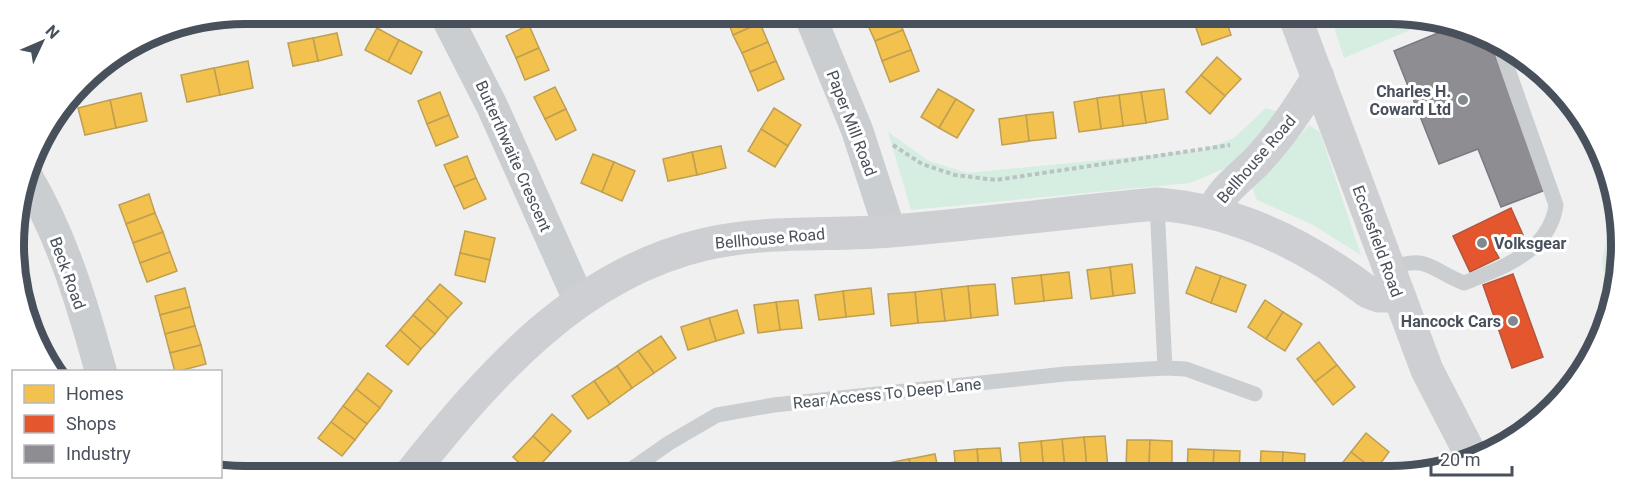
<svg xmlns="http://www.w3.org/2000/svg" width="1635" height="490" font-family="Roboto,sans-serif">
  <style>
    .green { fill: #d6eee2 }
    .homes { fill: #f2c14e; stroke: #bf9f52; stroke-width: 1.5 }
    .shops { fill: #e4572e; stroke: #b5553c; stroke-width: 1.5 }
    .industry { fill: #8d8d92; stroke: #787b82; stroke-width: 1.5 }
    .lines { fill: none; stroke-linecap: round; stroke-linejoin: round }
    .path { stroke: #b9c4c2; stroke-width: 4; stroke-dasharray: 4.5 3; stroke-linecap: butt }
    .service { stroke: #cbced1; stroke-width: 15 }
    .minor { stroke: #cbced1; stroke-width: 32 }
    .secondary { stroke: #cdcfd2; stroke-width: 33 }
    .poi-dot { fill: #83888f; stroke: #fff; stroke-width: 2 }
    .labels { text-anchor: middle; stroke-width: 6; stroke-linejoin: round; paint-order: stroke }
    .poi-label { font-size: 16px; font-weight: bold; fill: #48505b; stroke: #fff; text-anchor: end }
    .street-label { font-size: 16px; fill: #48505b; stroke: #fff }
    .rim { fill: none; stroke: #48505b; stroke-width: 8 }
  </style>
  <rect width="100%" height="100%" fill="#f0f0f0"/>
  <g class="green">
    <path d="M1331,18H1435L1442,21L1422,25L1344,58Z"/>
    <path d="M1266,108L1278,112L1240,162L1190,183L911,210L888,132L929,161L967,173L1203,150L1234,138Z"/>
    <path d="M1309,125L1320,132L1361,255L1313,225L1257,200L1252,187Z"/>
    <path d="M1615,195L1617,290L1610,308L1602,261Z"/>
  </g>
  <g class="homes">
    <path d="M757,15L760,23L733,35L726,16Z"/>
    <path d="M878,16H897L903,30L875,41L866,21Z"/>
    <path d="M1192,17H1217L1195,25Z"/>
    <path d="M1217,17H1225L1231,35L1202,45L1195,25Z"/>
    <path d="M760,23L768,42L742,53L733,35Z"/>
    <path d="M529,25L539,48L516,58L506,36Z"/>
    <path d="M377,28L399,40L388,62L365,50Z"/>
    <path d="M903,30L911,50L882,61L875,41Z"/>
    <path d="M337,33L342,55L318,61L313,38Z"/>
    <path d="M313,38L318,61L293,66L288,43Z"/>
    <path d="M399,40L422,52L411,74L388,62Z"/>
    <path d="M768,42L776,61L750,72L742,53Z"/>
    <path d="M539,48L549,70L525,80L516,58Z"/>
    <path d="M911,50L919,71L890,82L882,61Z"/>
    <path d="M1217,57L1241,79L1225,96L1201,75Z"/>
    <path d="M248,61L253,88L220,95L214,68Z"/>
    <path d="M776,61L784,79L758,91L750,72Z"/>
    <path d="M214,68L220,95L187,102L181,75Z"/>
    <path d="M1201,75L1225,96L1210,114L1186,92Z"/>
    <path d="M555,87L566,109L545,119L534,97Z"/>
    <path d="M938,89L956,99L939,128L921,117Z"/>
    <path d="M1164,89L1168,119L1146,123L1141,92Z"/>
    <path d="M440,92L449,115L427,124L418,101Z"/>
    <path d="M1141,92L1146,123L1123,126L1119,95Z"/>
    <path d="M141,93L147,121L116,128L110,100Z"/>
    <path d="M1119,95L1123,126L1101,129L1097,98Z"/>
    <path d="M1097,98L1101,129L1079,132L1074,102Z"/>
    <path d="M956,99L974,110L957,138L939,128Z"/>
    <path d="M110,100L116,128L85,135L78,108Z"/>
    <path d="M774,108L801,125L788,146L761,129Z"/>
    <path d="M566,109L576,130L556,140L545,119Z"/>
    <path d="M1053,112L1056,138L1029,141L1026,115Z"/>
    <path d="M449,115L458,137L436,146L427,124Z"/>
    <path d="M1026,115L1029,141L1002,145L999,119Z"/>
    <path d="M761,129L788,146L775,167L748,151Z"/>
    <path d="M721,146L726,168L697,175L692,152Z"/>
    <path d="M692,152L697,175L668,181L663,159Z"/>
    <path d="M593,154L614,162L602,192L581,183Z"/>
    <path d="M467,156L476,178L454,187L444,165Z"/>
    <path d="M614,162L635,171L622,201L602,192Z"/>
    <path d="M476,178L486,199L464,209L454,187Z"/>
    <path d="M149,194L155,213L126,224L119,205Z"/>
    <path d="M155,213L163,232L133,243L126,224Z"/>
    <path d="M465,231L495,238L490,260L460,253Z"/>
    <path d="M163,232L170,252L140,263L133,243Z"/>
    <path d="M170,252L177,271L147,282L140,263Z"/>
    <path d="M460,253L490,260L485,282L455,275Z"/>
    <path d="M1132,264L1135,293L1113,296L1110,267Z"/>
    <path d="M1110,267L1113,296L1091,299L1087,270Z"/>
    <path d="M1196,267L1221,276L1211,303L1186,293Z"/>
    <path d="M1069,272L1072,298L1044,301L1041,275Z"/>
    <path d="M1041,275L1044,301L1015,304L1012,278Z"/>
    <path d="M1221,276L1246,285L1236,312L1211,303Z"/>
    <path d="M440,284L462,303L448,318L427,299Z"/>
    <path d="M995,284L998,315L971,318L968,286Z"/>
    <path d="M968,286L971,318L945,321L941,289Z"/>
    <path d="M185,288L190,307L160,315L155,296Z"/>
    <path d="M871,288L874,314L846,317L843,291Z"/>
    <path d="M941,289L945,321L918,323L915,292Z"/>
    <path d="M843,291L846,317L819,320L815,295Z"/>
    <path d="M915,292L918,323L891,326L888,294Z"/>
    <path d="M427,299L448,318L435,334L413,315Z"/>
    <path d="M798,300L802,328L780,330L776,302Z"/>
    <path d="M1265,300L1283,312L1266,339L1248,327Z"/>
    <path d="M776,302L780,330L758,333L754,305Z"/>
    <path d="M190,307L195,326L165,334L160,315Z"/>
    <path d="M737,310L744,333L716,341L709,318Z"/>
    <path d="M1283,312L1302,324L1285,351L1266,339Z"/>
    <path d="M413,315L435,334L421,349L400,330Z"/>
    <path d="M709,318L716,341L688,350L681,327Z"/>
    <path d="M195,326L201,345L170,353L165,334Z"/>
    <path d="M400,330L421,349L408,365L386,346Z"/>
    <path d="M661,336L676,358L654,373L638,351Z"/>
    <path d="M1319,342L1337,365L1315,382L1297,359Z"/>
    <path d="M201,345L206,364L175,372L170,353Z"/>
    <path d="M638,351L654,373L632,388L617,366Z"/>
    <path d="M1337,365L1355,387L1333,405L1315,382Z"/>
    <path d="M617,366L632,388L610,404L594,381Z"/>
    <path d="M368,373L392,391L380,408L356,389Z"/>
    <path d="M594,381L610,404L588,419L572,396Z"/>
    <path d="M356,389L380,408L367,424L343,406Z"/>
    <path d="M343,406L367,424L355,440L331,422Z"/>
    <path d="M552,414L571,431L551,453L533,436Z"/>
    <path d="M331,422L355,440L342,456L318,438Z"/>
    <path d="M1366,433L1389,452L1375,471L1351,452Z"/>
    <path d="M533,436L551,453L533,473H530L513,457Z"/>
    <path d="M1105,436L1108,468L1087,470L1084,437Z"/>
    <path d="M1084,437L1087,470L1065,471L1062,439Z"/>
    <path d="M1062,439L1065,471L1044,473L1041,441Z"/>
    <path d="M1127,440H1150L1149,468H1126Z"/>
    <path d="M1150,440L1172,441V469L1149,468Z"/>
    <path d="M1041,441L1044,473L1022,474L1019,443Z"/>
    <path d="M1000,448L1003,474H979L977,449Z"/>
    <path d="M977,449L979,474H956L954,451Z"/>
    <path d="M1188,449L1214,450L1213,474H1187Z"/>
    <path d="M1214,450L1240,451L1239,474H1213Z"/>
    <path d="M1261,451L1283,452L1282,474H1260Z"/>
    <path d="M1283,452L1305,454L1304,474H1282Z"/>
    <path d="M1351,452L1375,471L1371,474H1341L1336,471Z"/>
    <path d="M935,454L939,474L912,473L909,459Z"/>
    <path d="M909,459L912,473H885L883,464Z"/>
    <path d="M883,464L885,473H858L857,469Z"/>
  </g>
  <g class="shops">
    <path d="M1511,208L1523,235L1494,249L1499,258L1470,272L1453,236Z"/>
    <path d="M1513,274L1543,357L1512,368L1483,285Z"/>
  </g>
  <path class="industry" d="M1455,26L1489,40L1548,189L1501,207L1478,149L1439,164L1394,51Z"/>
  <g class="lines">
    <path class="path" d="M893,145L922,164L955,175L996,180L1230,145"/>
    <g class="service">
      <path d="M1157,204L1165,368"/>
      <path d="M1388,269C1428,254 1429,269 1464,283C1502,268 1550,251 1556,205L1499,44"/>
      <path d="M626,473L669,443L717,415L774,405L1065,374L1165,368L1186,369L1255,394"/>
    </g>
    <g class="minor">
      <path d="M445,14L492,106L579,300"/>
      <path d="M810,16L857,130L890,231"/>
      <path d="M27,177C62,236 83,306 101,372"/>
    </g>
    <g class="secondary">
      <path d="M1295,17L1427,370L1473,459"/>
      <path d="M1213,211C1223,189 1239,179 1255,163C1280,137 1299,108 1318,77"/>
      <path d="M412,472C490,374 578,273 706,244C766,230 830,236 891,231C980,224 1068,212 1157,204C1236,210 1305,244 1368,292L1379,296H1398"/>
    </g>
  </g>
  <g class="poi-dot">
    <circle cx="1463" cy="100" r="6"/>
    <circle cx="1482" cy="243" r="6"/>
    <circle cx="1513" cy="321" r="6"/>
  </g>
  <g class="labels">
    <g class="poi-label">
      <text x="1451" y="97">Charles H.<tspan x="1451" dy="18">Coward Ltd</tspan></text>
      <text x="1494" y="249" text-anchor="start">Volksgear</text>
      <text x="1501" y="327">Hancock Cars</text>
    </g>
    <g class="street-label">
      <text transform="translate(852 123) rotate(69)" y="6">Paper Mill Road</text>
      <text transform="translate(514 156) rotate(66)" y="6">Butterthwaite Crescent</text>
      <text transform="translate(1256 159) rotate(-49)" y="6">Bellhouse Road</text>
      <text transform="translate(770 238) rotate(-5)" y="6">Bellhouse Road</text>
      <text transform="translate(1378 241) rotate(70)" y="6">Ecclesfield Road</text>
      <text transform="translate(68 273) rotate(70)" y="6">Beck Road</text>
      <text transform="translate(887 393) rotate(-6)" y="6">Rear Access To Deep Lane</text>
    </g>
  </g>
  <path d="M0 0H1635V490H0ZM245 24H1390A221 221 0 0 1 1611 245V245A221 221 0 0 1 1390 466H245A221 221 0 0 1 24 245V245A221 221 0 0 1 245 24Z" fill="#fff" fill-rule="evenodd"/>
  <path class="rim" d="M245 24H1390A221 221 0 0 1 1611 245V245A221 221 0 0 1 1390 466H245A221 221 0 0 1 24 245V245A221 221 0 0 1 245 24Z"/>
  <rect x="12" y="370" width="210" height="108" fill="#ffffff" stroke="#b6b9bd" stroke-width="1.5"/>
  <rect x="24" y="385" width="30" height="18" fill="#f2c14e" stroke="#b6b9bd" stroke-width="1.5"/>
  <text x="66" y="400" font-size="18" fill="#48505b">Homes</text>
  <rect x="24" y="415" width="30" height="18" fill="#e4572e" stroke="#b6b9bd" stroke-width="1.5"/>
  <text x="66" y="430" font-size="18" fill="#48505b">Shops</text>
  <rect x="24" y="445" width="30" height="18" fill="#8d8d92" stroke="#b6b9bd" stroke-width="1.5"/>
  <text x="66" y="460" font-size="18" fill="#48505b">Industry</text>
  <g transform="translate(42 42) rotate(46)" stroke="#ffffff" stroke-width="4.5" paint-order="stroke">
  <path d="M0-4.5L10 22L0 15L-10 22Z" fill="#48505b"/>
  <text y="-9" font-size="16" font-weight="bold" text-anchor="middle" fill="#48505b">N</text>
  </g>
  <path d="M1431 466v9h81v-9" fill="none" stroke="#48505b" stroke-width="3"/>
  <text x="1440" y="466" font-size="18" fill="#48505b" stroke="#ffffff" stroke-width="4.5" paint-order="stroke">20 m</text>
</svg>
